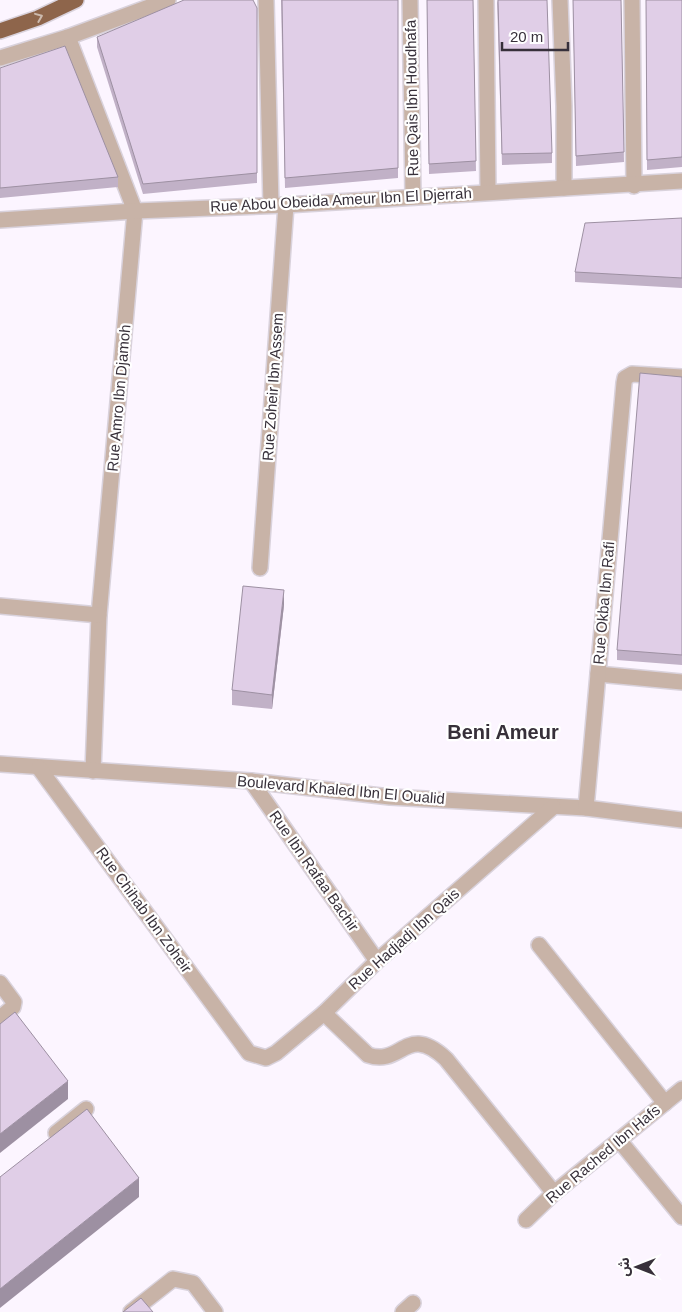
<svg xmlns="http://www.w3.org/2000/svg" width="682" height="1312" font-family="Arial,'Noto Sans Arabic',sans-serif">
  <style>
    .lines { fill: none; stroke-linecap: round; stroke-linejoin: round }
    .minor-casing { stroke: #d9d2dc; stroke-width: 18 }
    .highway-casing { stroke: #d9d2dc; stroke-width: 18 }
    .minor { stroke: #c8b3a7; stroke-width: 15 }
    .highway { stroke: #8e654b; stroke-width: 15 }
    .wall { fill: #c1b1c7 }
    .shaded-wall { fill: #9d90a2 }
    .building { fill: #e0cee7; stroke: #9d90a2 }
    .oneway { stroke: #ccbaae }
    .labels { text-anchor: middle; stroke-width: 4.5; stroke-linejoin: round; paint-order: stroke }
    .street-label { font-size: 15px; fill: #37303a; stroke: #fff }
    .district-label { font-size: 20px; font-weight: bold; fill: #37303a; stroke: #fff }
  </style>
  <rect width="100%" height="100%" fill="#fcf5ff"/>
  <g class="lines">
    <g class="minor-casing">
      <g id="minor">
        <path d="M266,0L271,205"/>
        <path d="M410,0L413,196"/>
        <path d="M486,0L488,192"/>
        <path d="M560,0L564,106V188"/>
        <path d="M632,0L634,186"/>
        <path d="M68,37L135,211L99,615L93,771"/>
        <path d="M0,58L68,37L168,0"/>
        <path d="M0,220L135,211L286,205L682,181"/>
        <path d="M260,568L286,205"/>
        <path d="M0,606L99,615"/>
        <path d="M598,674L682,682"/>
        <path d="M0,764L251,781L390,797L586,808L682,820"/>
        <path d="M39,768L249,1053L266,1058L276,1053L324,1013L377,961L553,807"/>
        <path d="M251,781L377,961"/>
        <path d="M586,808L624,383L625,378L632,374L682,377"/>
        <path d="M539,945L665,1103"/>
        <path d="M0,983L14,1002L13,1007L0,1018"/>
        <path d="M324,1013L368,1055C402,1067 406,1022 446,1059L554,1193"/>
        <path d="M56,1133L86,1109"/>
        <path d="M619,1140L682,1217"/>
        <path d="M526,1220L554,1193L682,1089"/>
        <path d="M131,1312L173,1279L193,1283L215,1312"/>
        <path d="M403,1312L413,1303"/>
      </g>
    </g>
    <g class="highway-casing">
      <path id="highway" d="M0,31L38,18L76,0"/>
    </g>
    <use href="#minor" class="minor"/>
    <use href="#highway" class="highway"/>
  </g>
  <g class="wall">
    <path d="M281,0H398V178L285,188Z"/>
    <path d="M427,0H473L476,171L429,174Z"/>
    <path d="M497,0L552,153V163L502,165Z"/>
    <path d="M573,0H621L624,162L576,166Z"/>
    <path d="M646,0H682V167L647,170Z"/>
    <path d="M257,8V183L143,194L97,47V37Z"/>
    <path d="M0,68L118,177V187L0,198Z"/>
    <path d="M682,218V288L575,282V272Z"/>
    <path d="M682,377V665L617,660V650Z"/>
    <path d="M284,605L272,709L232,705V690Z"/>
  </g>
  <g class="shaded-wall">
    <path d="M284,590V605L272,709V695Z"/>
    <path d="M68,1081V1099L0,1153V1134Z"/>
    <path d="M139,1178V1197L0,1308V1289Z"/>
  </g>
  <g class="building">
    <path d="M184,0H253L257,8V173L143,184L97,37Z"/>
    <path d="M282,0H398V168L285,178Z"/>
    <path d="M427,0H473L476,161L429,164Z"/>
    <path d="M498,0H547L552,153L502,154Z"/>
    <path d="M573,0H621L624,152L576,156Z"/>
    <path d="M646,0H682V157L647,160Z"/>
    <path d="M65,46L118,177L0,188V68Z"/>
    <path d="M682,218V278L575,272L585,223Z"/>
    <path d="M640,373L682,377V655L617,650Z"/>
    <path d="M243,586L284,590L272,695L232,690Z"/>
    <path d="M15,1012L68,1081L0,1134V1024Z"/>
    <path d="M87,1109L139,1178L0,1289V1177Z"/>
    <path d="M141,1298L153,1312H123Z"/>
  </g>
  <defs><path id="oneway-chevron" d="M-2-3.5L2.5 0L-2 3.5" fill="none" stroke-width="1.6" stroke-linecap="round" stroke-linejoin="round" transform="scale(1.25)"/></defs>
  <use class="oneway" href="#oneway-chevron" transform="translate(39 17) rotate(-22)"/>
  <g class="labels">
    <g class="street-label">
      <text transform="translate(412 98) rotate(-91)" y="5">Rue Qais Ibn Houdhafa</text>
      <text transform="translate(341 200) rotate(-3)" y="5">Rue Abou Obeida Ameur Ibn El Djerrah</text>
      <text transform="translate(273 387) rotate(-86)" y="5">Rue Zoheir Ibn Assem</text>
      <text transform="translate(119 398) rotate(-85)" y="5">Rue Amro Ibn Djamoh</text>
      <text transform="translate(604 603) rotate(-85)" y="5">Rue Okba Ibn Rafi</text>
      <text transform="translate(341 790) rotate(5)" y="5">Boulevard Khaled Ibn El Oualid</text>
      <text transform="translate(314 871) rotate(55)" y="5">Rue Ibn Rafaa Bachir</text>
      <text transform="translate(144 910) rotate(54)" y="5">Rue Chihab Ibn Zoheir</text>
      <text transform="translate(404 939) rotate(-42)" y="5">Rue Hadjadj Ibn Qais</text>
      <text transform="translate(603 1154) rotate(-40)" y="5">Rue Rached Ibn Hafs</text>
    </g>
    <g class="district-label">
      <text x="503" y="739">Beni Ameur</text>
    </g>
  </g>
  <g transform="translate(637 1267) rotate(270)" stroke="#ffffff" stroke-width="4" paint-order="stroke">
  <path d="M0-4L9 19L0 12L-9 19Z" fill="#37303a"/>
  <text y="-8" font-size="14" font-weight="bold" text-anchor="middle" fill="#37303a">ش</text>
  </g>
  <path d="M502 42v8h66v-8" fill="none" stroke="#37303a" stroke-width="2.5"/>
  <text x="510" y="42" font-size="15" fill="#37303a" stroke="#ffffff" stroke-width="4" paint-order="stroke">20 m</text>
</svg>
